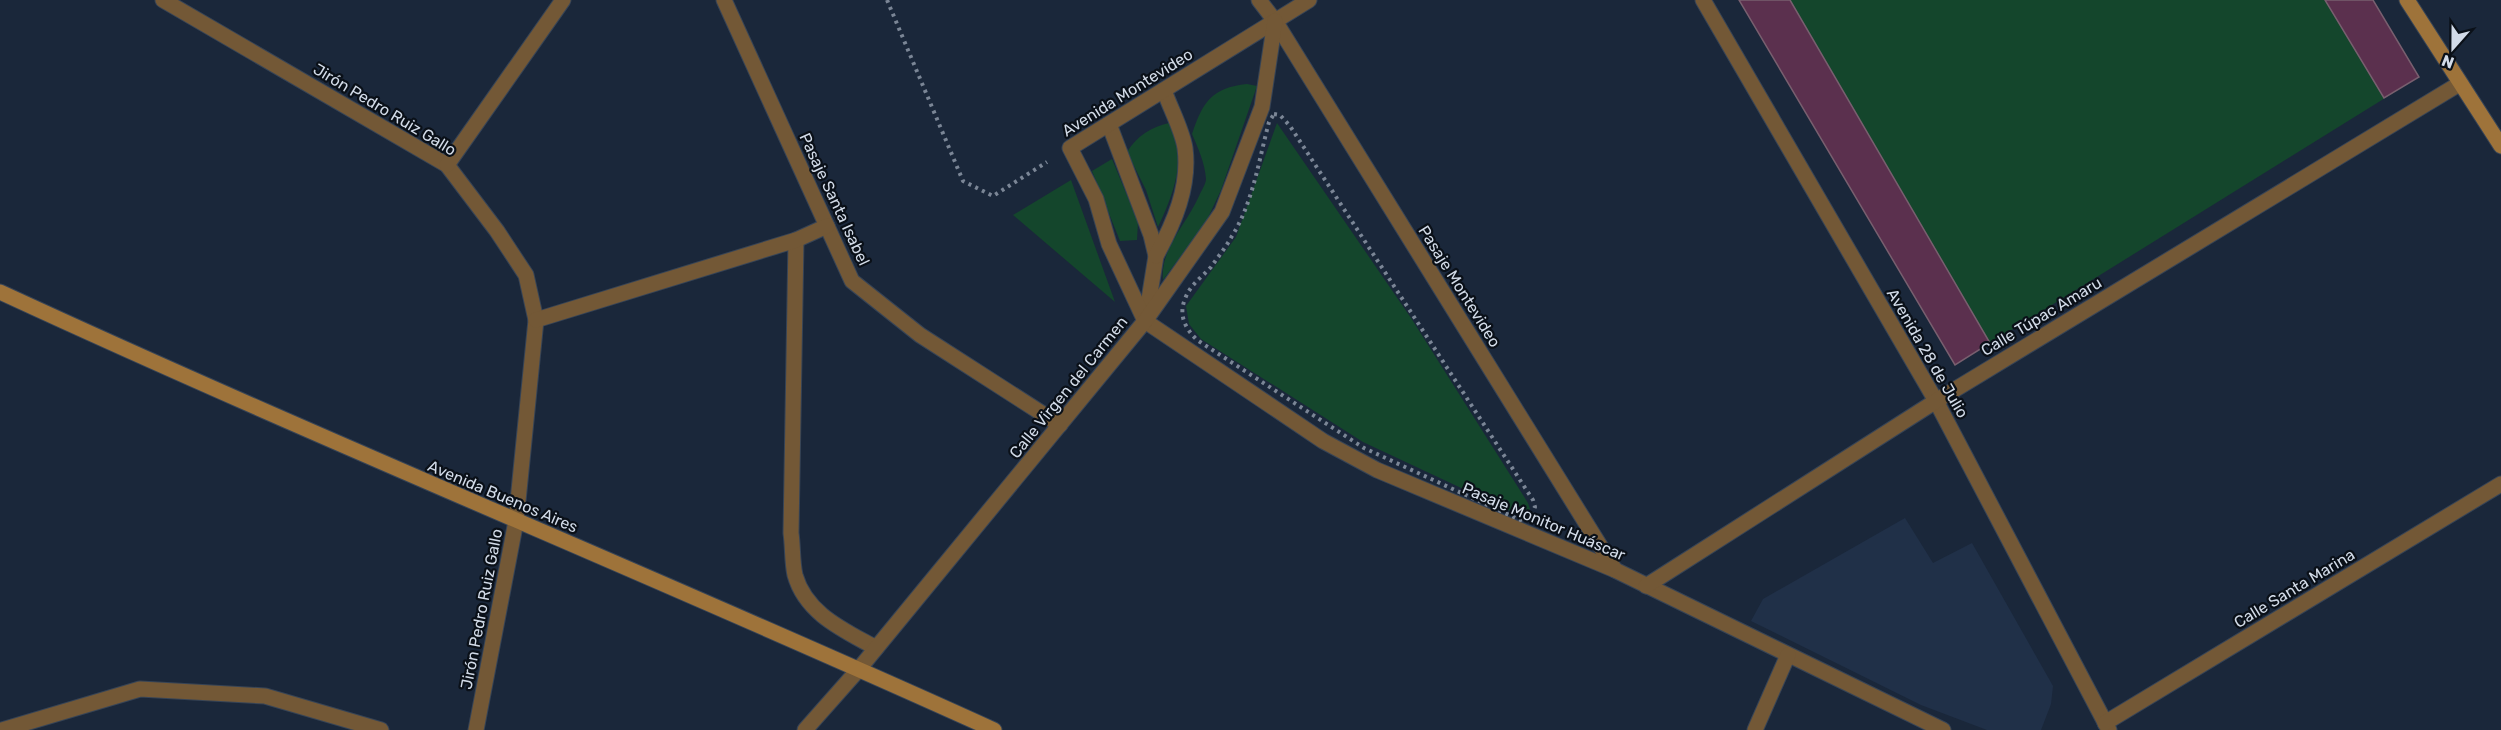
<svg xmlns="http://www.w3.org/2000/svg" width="2501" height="730" font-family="Rubik,sans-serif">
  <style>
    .built { fill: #203048 }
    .green { fill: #14462c }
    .building { fill: #5b304e; stroke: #785f6f; stroke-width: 1.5 }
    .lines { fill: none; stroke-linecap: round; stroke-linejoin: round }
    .street-casing { stroke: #374456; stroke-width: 17 }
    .secondary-casing { stroke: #374456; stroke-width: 17 }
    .path { stroke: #7b8696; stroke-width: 4; stroke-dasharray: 3 4.5; stroke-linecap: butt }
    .street { stroke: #735836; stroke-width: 15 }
    .secondary { stroke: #9e733a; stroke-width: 15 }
    .labels { text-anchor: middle; stroke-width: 4.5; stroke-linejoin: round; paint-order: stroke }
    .street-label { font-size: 16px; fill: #d2dbe8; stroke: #0a1018 }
  </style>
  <rect width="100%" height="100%" fill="#1a273a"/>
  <path class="built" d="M1905,518L1933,563L1972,543L2053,686L2051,704L2041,730H1987L1921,705L1751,621L1763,599Z"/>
  <g class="green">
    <path d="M1739,0H2373L2419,77L1955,365Z"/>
    <path d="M1247,84L1257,86L1221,190L1205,224L1163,280C1160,248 1187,224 1199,196C1201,191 1206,184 1206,179C1205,163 1198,148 1192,134C1203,102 1211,88 1247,84Z"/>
    <path d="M1169,123C1190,153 1172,198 1158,227L1146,190L1127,152C1137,136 1151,127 1169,123Z"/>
    <path d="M1277,123L1411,318L1528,503L1530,509L1527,514L1521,516L1363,442L1201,339L1189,324L1186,306L1236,237Z"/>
    <path d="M1112,159L1138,222L1137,240L1120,241L1092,171Z"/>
    <path d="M1071,180L1115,302L1013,215Z"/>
  </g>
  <g class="building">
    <path d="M1739,0H1790L1990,343L1955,365Z"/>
    <path d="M2325,0H2373L2419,77L2384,98Z"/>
  </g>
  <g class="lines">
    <g class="street-casing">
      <g id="street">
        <path d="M163,0L447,165L497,231L526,275L536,320L516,521L476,730"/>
        <path d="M724,0L852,281L920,335L1060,425"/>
        <path d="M1259,0L1275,21L1615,570"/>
        <path d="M1703,0L1936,401L2109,730"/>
        <path d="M1109,124L1151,235L1156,256L1146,318"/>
        <path d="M447,165L563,0"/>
        <path d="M796,240L791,533C793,547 792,562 795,575C806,614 844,630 876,648"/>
        <path d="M1156,256C1174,223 1190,187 1185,148C1182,129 1170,108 1164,90"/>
        <path d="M536,320L796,240L827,226"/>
        <path d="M1145,321L1323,441L1377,470L1615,570L1943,730"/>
        <path d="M1145,321L1109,244L1096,199L1070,148L1309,0"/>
        <path d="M1646,586L1936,401L2459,84"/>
        <path d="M2105,723L2501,484"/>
        <path d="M2,730L140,689L265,696L381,730"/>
        <path d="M805,730L859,669L1145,321L1222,212L1262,107L1275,21"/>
        <path d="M1755,730L1788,655"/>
      </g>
    </g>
    <g class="secondary-casing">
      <g id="secondary">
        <path d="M2407,0L2501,146"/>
        <path d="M0,292C329,444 664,580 994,730"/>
      </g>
    </g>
    <g class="path">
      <path d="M887,0L963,181L993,196L1047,162"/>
      <path d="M1274,114L1280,115L1290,126L1533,500L1535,507L1531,518L1520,520L1364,448L1197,340C1186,329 1178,316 1185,299C1190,285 1201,278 1211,267C1218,257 1226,247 1232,236C1253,203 1259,159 1269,122Z"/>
    </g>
    <use href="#street" class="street"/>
    <use href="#secondary" class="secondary"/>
  </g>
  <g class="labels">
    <g class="street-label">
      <text transform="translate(1127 92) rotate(-32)" y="6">Avenida Montevideo</text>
      <text transform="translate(385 109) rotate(31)" y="6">Jirón Pedro Ruiz Gallo</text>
      <text transform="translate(835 199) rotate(65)" y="6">Pasaje Santa Isabel</text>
      <text transform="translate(1460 286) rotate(58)" y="6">Pasaje Montevideo</text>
      <text transform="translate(2041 316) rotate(-31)" y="6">Calle Túpac Amaru</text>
      <text transform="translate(1928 353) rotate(60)" y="6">Avenida 28 de Julio</text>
      <text transform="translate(1068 387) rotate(-51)" y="6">Calle Virgen del Carmen</text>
      <text transform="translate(503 496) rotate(23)" y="6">Avenida Buenos Aires</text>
      <text transform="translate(1544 521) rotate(23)" y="6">Pasaje Monitor Huáscar</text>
      <text transform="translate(2294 588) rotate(-31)" y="6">Calle Santa Marina</text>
      <text transform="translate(481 609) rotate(-79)" y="6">Jirón Pedro Ruiz Gallo</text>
    </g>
  </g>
  <g transform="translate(2453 48) rotate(201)" stroke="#0a1018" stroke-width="4.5" paint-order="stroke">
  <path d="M0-4.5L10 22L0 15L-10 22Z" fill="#d2dbe8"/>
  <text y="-9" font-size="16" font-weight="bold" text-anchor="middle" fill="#d2dbe8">N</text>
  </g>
</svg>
